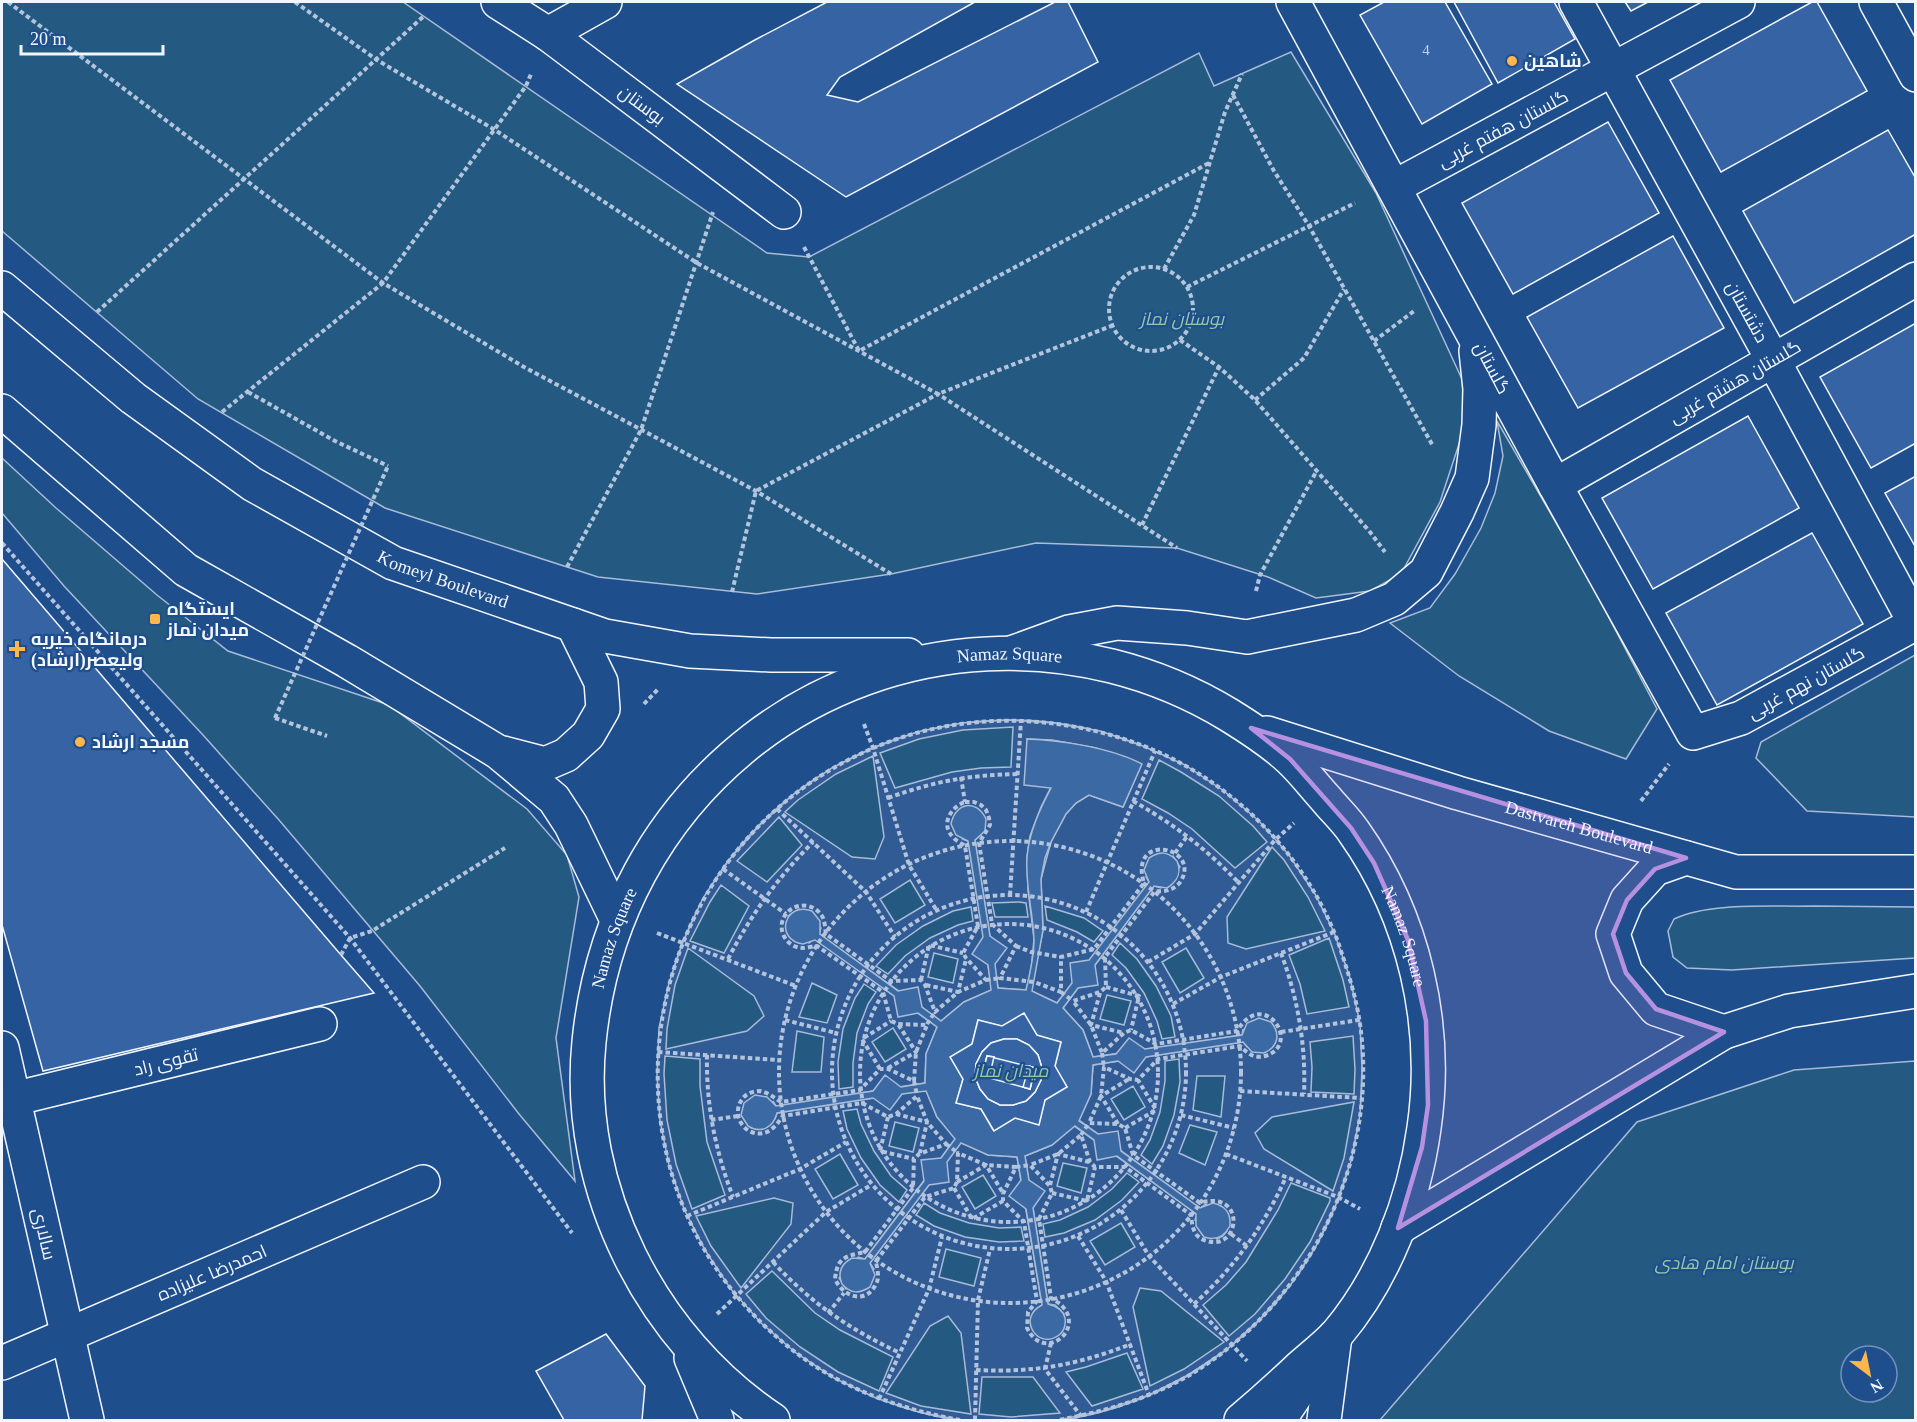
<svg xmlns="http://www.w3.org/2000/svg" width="1917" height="1422" font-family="'Times New Roman',Cairo,serif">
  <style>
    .green { fill: #245a82; stroke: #a8bbd7; stroke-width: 1.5; fill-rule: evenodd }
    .parking { fill: #305b95; stroke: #a8bbd7; stroke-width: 1.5; fill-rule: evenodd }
    .water { fill: #3b69a3; stroke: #a8bbd7; stroke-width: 1.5; fill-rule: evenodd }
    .building { fill: #3563a3; stroke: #f2f6ff; stroke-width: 1.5; fill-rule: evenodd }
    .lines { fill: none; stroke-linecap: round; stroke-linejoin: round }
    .minor-casing { stroke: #f2f6ff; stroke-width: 36 }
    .major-casing { stroke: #f2f6ff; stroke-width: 36 }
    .path { stroke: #b3c4dc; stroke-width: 4; stroke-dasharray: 4.5 3; stroke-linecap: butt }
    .minor { stroke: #1f4e8c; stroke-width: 33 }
    .major { stroke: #1f4e8c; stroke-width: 33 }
    .path-bridge { stroke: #b3c4dc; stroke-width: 4; stroke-dasharray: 4.5 3; stroke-linecap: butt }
    .marked { fill: #b691df; fill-opacity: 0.2; stroke: #b691df; stroke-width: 4.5; stroke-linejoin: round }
    .poi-dot { fill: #ffb74d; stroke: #1f4e8c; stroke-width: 2 }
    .labels { text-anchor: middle; stroke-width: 4.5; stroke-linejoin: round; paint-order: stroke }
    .number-label { font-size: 15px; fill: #c3d1e8 }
    .poi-label { font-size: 18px; font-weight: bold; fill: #f2f6ff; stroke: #1f4e8c; text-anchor: start }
    .street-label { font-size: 18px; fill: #f2f6ff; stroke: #1f4e8c }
    .park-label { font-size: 18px; font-style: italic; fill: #97c8a6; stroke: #1f4e8c }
  </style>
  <rect width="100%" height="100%" fill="#1f4e8c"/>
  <g class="green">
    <path d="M2,2H403L767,253L809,257L1199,53L1214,86L1291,52L1376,193L1467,390L1460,441L1440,502L1401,574L1370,591L1316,598L1268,577L1177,548L1036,543L891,574L757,594L598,577L385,508L198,399L2,231Z"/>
    <path d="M1497,421L1587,576L1657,709L1626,759L1549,731L1459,676L1390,623L1430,608L1455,574L1481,528L1495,493L1503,456Z"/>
    <path d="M2,458L56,508L157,595L228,651L389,705L527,809L567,855L579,897L556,1038L575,1181L519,1114L420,986L279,820L203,735L64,586L2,513Z"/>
    <path d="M1915,655V817L1807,811L1756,758L1761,742Z"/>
    <circle cx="1010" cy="1072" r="352"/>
    <path d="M1813,906L1915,907V958L1732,970L1687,968L1673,957L1668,931L1674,919C1709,902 1773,907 1813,906Z"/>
    <path d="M1915,1061V1420H1380L1637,1122L1794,1070ZM1851,1356H1887V1392H1851Z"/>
  </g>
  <path class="parking" d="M1008,720L1054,723L1100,731L1143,746L1185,765L1224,791L1259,821L1289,855L1315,894L1334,932L1350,978L1360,1023L1362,1069L1360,1115L1351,1161L1336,1204L1316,1246L1291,1284L1260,1319L1226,1350L1188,1375L1149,1395L1102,1411L1058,1420H960L919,1412L876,1398L834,1378L796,1353L761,1323L730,1288L705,1250L684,1209L669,1165L660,1121L657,1075L659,1028L669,983L683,942L703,898L729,860L760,825L794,794L832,768L873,748L917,732L962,723ZM1013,727L1011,767L981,768L952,772L895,788L880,753L919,739L963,730ZM1027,739L1052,740L1096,748L1141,765L1123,807L1089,795L1076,803L1066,814L1051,842L1041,879L1043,930L1031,991L1057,1003L1149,882L1146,877L1173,856L1180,867L1161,888L1154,886L1063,1008L1083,1030L1093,1057L1242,1035L1243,1029L1247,1047L1243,1042L1093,1065L1091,1094L1079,1120L1200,1208L1206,1204L1227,1231L1223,1236L1217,1239L1195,1220L1197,1214L1074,1126L1052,1145L1025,1156L1048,1304L1055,1305L1064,1314V1327L1042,1305L1017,1157L988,1155L961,1142L870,1263L874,1269L846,1289L839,1278L858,1257L865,1259L956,1138L937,1117L926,1090L777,1113L775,1119L773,1101L776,1106L925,1083L926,1054L937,1027L815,939L809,943L788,916L799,909L821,928L819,934L941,1021L964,1002L992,990L968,841L962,839L980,836L975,840L998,988L1026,990L1031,971L1034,939L1028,890L1027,857L1030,836L1041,807L1051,787L1046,786ZM873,756L884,837L875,859L852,857L785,812L798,800L836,774ZM1159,760L1181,772L1219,796L1253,826L1267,842L1235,868L1192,829L1168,813L1142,799ZM779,817L802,845L767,882L737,861ZM1272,847L1284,860L1308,897L1325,931L1246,949L1228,943L1227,917ZM910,880L925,905L895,923L880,899ZM721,885L749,906L724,953L690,941L710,902ZM1019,902L1026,903L1028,917H995L992,903ZM1045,906L1084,918L1103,931L1094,942L1077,932L1047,920ZM971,907L973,921L958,925L930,938L905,956L888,974L876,966L896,945L923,926L953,911ZM1329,938L1343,980L1349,1007L1307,1014L1300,984L1289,955ZM1120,943L1137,959L1156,986L1171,1016L1175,1037L1162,1039L1157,1021L1144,993L1126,968L1112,955ZM688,948L754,996L764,1016L747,1031L666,1049L667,1029L675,985ZM1186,948L1204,978L1180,993L1162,962ZM934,953L958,959L953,983L928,977ZM812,983L837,995L827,1023L799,1017ZM864,984L876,992L868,1004L857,1033L853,1063V1087L839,1089L838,1062L843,1029L855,998ZM1107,995L1131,1001L1124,1025L1100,1019ZM893,1028L906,1049L885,1062L872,1042ZM797,1031L824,1037L821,1072H792ZM1353,1036L1355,1069L1354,1094L1311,1092L1312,1067L1310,1042ZM665,1056L700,1059V1086L707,1142L725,1195L692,1209L676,1164L667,1120L664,1074ZM1179,1059L1180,1082L1174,1115L1163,1146L1152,1164L1141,1155L1150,1140L1160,1112L1165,1081V1061ZM1197,1076H1225L1221,1117L1193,1110ZM1133,1086L1145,1107L1124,1120L1111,1099ZM1354,1102L1344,1158L1333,1191L1264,1149L1255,1133L1272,1117ZM857,1109L861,1124L874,1151L891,1176L907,1190L899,1202L880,1185L861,1158L847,1129L843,1111ZM895,1122L919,1128L913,1152L889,1146ZM1190,1125L1217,1132L1205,1165L1179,1153ZM840,1154L858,1185L833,1199L815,1169ZM1063,1163L1087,1168L1081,1193L1057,1186ZM1127,1173L1139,1182L1122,1200L1095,1220L1064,1233L1045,1237L1043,1224L1060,1220L1088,1207L1112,1189ZM983,1175L996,1196L975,1209L962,1187ZM1291,1183L1330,1198V1201L1310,1242L1285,1279L1255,1314L1229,1336L1203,1305L1226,1285L1246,1262L1278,1210ZM774,1198L793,1203L791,1224L741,1288L711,1246L696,1216ZM924,1203L940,1213L969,1223L999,1228L1021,1227L1024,1241L999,1242L965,1237L934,1226L916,1215ZM1121,1223L1135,1247L1105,1265L1090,1241ZM946,1249L981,1258L974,1286L939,1277ZM772,1271L815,1313L840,1330L893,1357L879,1391L838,1372L800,1347L766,1318L746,1294ZM1140,1288L1161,1291L1224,1342L1184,1369L1150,1386L1133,1307ZM948,1316L961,1333L971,1414L921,1406L886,1393L930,1326ZM1127,1353L1143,1389L1092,1406L1066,1372L1086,1367ZM982,1377H1033L1060,1413L1011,1417L979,1414Z"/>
  <path class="water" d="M1027,739C1061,740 1112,748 1142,764L1123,807L1089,795L1076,803L1066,814L1051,842L1045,858L1041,879L1043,930L1032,991L1057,1003L1072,983L1070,963L1089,960L1149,882L1144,870L1149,858C1160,851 1168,851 1177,861C1182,873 1178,881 1167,888L1154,886L1095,965L1098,985L1078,988L1063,1008L1083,1030L1093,1057L1116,1054L1129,1038L1145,1049L1242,1035L1247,1023L1259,1018L1271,1022C1281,1034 1278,1047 1264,1053L1252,1052L1243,1042L1146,1057L1134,1073L1118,1061L1093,1065L1091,1094L1079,1121L1098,1134L1118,1131L1121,1151L1200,1208L1213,1203C1225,1206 1231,1212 1230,1226C1224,1237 1216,1241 1204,1237L1196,1226V1214L1117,1156L1097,1160L1094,1140L1075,1126L1052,1145L1025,1156L1029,1180L1045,1191L1033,1208L1048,1304C1056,1306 1063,1310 1065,1318C1066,1325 1064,1331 1059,1335C1038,1351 1016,1318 1042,1305L1026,1209L1009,1196L1021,1180L1017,1157L988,1155L961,1143L947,1162L949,1182L929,1185L870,1263L875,1275L870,1287C859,1294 851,1294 842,1284C837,1272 841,1264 852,1258L865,1259L924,1181L921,1160L941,1158L955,1139L937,1117L926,1091L902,1094L890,1110L873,1098L777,1113C773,1128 761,1134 748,1126L741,1115L744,1103L755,1095L767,1097L776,1106L873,1091L885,1075L901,1087L925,1083L926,1054L937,1027L918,1013L898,1017L894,996L815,940L803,944C774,940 784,901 812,911L820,921V934L898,991L918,987L922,1007L941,1021L964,1002L991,990L988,965L972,954L983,937L968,841L956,835L951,824C955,803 976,798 986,819L985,831L975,840L990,936L1007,948L995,964L998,988L1026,990C1030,973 1034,957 1034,940C1033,912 1025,885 1027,857C1029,832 1040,809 1051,788L1024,785ZM978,1020L1061,1042L1055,1066L1067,1087L1045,1100L1039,1124L1015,1118L993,1130L981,1109L956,1103L963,1079L951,1057L972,1044Z"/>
  <g class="building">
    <path d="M827,2H975L840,77L827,95L858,102L1055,2H1068L1098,62L846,197L677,84L753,41Z"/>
    <path d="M1384,2H1445L1492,84L1422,124L1360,15Z"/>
    <path d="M1454,2H1554L1575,39L1498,83Z"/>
    <path d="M1625,2H1648L1631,11Z"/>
    <path d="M1812,2H1817L1867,91L1721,172L1670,80Z"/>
    <path d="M1608,122L1659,213L1513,294L1462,203Z"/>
    <path d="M1888,130L1916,179V234L1794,303L1743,211Z"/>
    <path d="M1673,236L1724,328L1578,408L1527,317Z"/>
    <path d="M1916,323V443L1871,468L1820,377Z"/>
    <path d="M1748,416L1799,508L1653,589L1602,498Z"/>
    <path d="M1916,476V548L1885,493Z"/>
    <path d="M1812,533L1863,624L1717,705L1666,613Z"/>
    <path d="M2,559L341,955L374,993L43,1071L2,925Z"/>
    <path d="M1024,1013L1037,1035L1061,1042L1055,1066L1067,1087L1045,1100L1039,1125L1015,1118L994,1131L981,1109L956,1103L963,1079L950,1057L972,1044L978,1020L1002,1026ZM1004,1039H1017L1029,1045L1038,1055L1042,1068L1041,1080L1035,1092L1026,1101L1013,1105H1000L988,1099L980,1089L975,1077L976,1064L982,1052L991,1043Z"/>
    <path d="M1004,1039H1017L1029,1045L1038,1055L1042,1068L1041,1080L1035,1092L1026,1101L1013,1105H1000L988,1099L980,1089L975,1077L976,1064L982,1052L991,1043ZM987,1056L994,1057L989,1078L982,1076ZM1029,1066L1035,1068L1030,1089L1023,1087Z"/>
    <path d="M987,1056L1035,1068L1030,1089L982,1076Z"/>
    <path d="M987,1056L994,1057L989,1078L982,1076Z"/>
    <path d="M1029,1066L1035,1068L1030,1089L1023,1087Z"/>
    <path d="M606,1334L645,1386L642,1420H564L536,1371Z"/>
  </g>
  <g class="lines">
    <g class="minor-casing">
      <g id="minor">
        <path d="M498,2L548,34L784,212"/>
        <path d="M1293,2L1555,485L1693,733L1741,718L1916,623"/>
        <path d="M1576,2L1773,360L1915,623"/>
        <path d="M1876,2L1916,75"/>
        <path d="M548,34L605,2"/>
        <path d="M1394,187L1738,2"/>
        <path d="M1555,485L1916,279"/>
        <path d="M1014,652L1069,632L1117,623L1187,628L1247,637L1356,615L1394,599L1426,572L1457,512L1472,478L1479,425L1480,389L1476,351"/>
        <path d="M2,1048L87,1420"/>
        <path d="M13,1099L320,1024"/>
        <path d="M2,1363L423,1182"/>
      </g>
    </g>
    <g class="major-casing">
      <g id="major">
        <path id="s1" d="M2,288L133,398L252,484L393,563L605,636L690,651L771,655H908"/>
        <path d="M2,411L186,570L347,661L498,752L554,799L571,825L617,920"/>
        <path id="s2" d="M1267,733L1458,793L1736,872H1916"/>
        <path d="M503,753L545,764L566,755L588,735L603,709L601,682L573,625"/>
        <path d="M1686,858L1655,869L1627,900L1613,934L1626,973L1656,1009L1724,1032"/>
        <path d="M1398,1228L1724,1032L1789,1011L1916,991"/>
        <path d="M691,1358L717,1420"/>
        <path id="s3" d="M773,1420C652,1340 574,1189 589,1042C601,921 657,814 754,739C891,634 1081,625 1229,715C1250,728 1272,742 1290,759C1303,771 1314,786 1326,799C1335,810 1346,820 1354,832C1414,917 1439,1025 1424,1128C1414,1201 1385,1277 1337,1334C1325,1347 1310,1358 1297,1370C1279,1387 1260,1404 1241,1420"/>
        <path d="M1279,1420L1308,1377"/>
        <path d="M1324,1420L1335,1336"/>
      </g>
    </g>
    <g class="path">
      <path d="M8,2L383,283L524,367L756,491L891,574"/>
      <path d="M295,2L377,60L495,130L697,263L938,394L1111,326"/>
      <path d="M1233,95L1274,171L1309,226L1433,446"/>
      <path d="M804,247L859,351L1209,163"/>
      <circle cx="1151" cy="309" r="42"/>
      <path d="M1164,269L1194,215L1225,112L1242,74"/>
      <path d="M1187,287L1355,203"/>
      <path d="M97,312L424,16"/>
      <path d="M1180,340L1219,367L1255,400L1370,532L1385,552"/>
      <path d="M1374,341L1414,311"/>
      <path d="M248,392L335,441L388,466"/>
      <path d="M1255,400L1304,358L1344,289"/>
      <path d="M222,412L383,283L526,86L531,74"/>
      <path d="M1142,525L1219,367"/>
      <path d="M2,543L350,938L572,1233"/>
      <path d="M567,567L641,430L713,212"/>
      <path d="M1256,591L1260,575L1316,472"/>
      <path d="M732,592L756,491L938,394L1177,548"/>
      <path d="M644,704L659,688"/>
      <path d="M275,718L327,736"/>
      <path d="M864,724L873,748L909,865L937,911"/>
      <path d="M961,777L965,802"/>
      <path d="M888,798C935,781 969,775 1018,774"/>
      <path d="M1133,801C1175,825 1205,848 1238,882"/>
      <path d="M1641,801L1669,764"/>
      <path d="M965,802H974L981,805L986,810L989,818L990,825L979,843L992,924L1016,946L1000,978L1034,982L1061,992V957L1094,949L1144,883C1128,832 1201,846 1181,881C1175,890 1165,892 1155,891L1105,957L1106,987L1100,992L1073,1001L1091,1025L1102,1053L1124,1033L1131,1030L1156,1044L1237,1031C1264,986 1303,1045 1265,1056C1254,1059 1247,1053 1240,1046L1158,1059L1138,1080L1130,1079L1104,1067L1101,1096L1089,1123L1118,1124L1125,1128L1133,1155L1200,1203C1246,1189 1241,1251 1207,1241C1194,1238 1192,1227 1191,1215L1125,1167H1095L1090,1162L1081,1135L1058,1154L1030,1165L1050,1186L1052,1193L1039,1219L1051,1298C1055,1301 1060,1303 1063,1307C1084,1330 1044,1363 1027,1328L1028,1312L1037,1301L1024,1222L1003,1201V1194L1016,1167L986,1165L958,1153L957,1182L954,1188L925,1197L876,1261C877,1269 880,1277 876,1284C866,1305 843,1297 835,1279C837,1257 846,1256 865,1252L913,1188L914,1159L919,1154L946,1144L927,1122L917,1096L896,1114L888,1117L862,1103L783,1116C780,1119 778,1124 774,1127C755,1146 726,1120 743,1098C747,1093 754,1091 760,1091C768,1092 774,1098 781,1102L860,1090L880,1069H888L914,1081L916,1052L927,1025L898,1024L891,1021L883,992L817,946C813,946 807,948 803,948C786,948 775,928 786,914C795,902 814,903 822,916C825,921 825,928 826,934L891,981L921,980L925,985L935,1012L958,992L986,980L966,958L963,953L978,926L965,846C961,843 956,841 953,837C940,824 951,807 965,802Z"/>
      <path d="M777,809L866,892L895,937"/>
      <circle cx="1010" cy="1072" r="231"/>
      <path d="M1175,853L1188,835"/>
      <path d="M723,869L786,914"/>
      <circle cx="1009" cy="1072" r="177"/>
      <path d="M1010,895L1021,720"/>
      <path d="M1086,912L1155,751"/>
      <circle cx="1009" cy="1073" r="149"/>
      <path d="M657,933L796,986"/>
      <path d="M1016,946L1031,952L1061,957"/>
      <path d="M1281,953C1298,999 1306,1045 1304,1094"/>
      <path d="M341,955L350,938L372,931L505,848"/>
      <path d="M728,959C751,915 778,877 813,842"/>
      <path d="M1148,962L1195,934L1275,840L1294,823"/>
      <path d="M921,980L929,945L963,953"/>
      <path d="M986,980L1000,978"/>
      <path d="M926,985L958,992L966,959"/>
      <path d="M1106,987L1139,996L1131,1030"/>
      <path d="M1061,992L1073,1001"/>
      <path d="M1100,993L1091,1025L1124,1033"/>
      <path d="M1173,1004L1221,977L1334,932"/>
      <path d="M785,1020L836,1033"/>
      <path d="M927,1024L935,1012"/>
      <path d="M1281,1032L1359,1020"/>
      <path d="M658,1052L779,1060"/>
      <path d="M1102,1053L1104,1067"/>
      <path d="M707,1055C706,1104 715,1150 733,1197"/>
      <path d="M888,1068L916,1052L898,1024"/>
      <path d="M880,1069L862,1039L891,1021"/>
      <path d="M914,1081L917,1095"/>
      <path d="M1240,1091L1361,1098"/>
      <path d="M896,1114L927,1122L920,1153"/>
      <path d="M1181,1115L1234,1128"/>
      <path d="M888,1117L880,1151L914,1159"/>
      <path d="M711,1120L738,1116"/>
      <path d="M1118,1124L1101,1096L1129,1079"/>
      <path d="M1125,1128L1156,1110L1138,1080"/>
      <path d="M1081,1135L1089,1123"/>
      <path d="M946,1144L958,1153"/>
      <path d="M1226,1154L1338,1197L1360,1209"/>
      <path d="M1016,1167L1030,1165"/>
      <path d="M957,1182L986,1165L1003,1193"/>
      <path d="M1050,1185L1058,1154L1089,1162"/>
      <path d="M954,1188L972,1219L1003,1201"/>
      <path d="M1052,1193L1087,1201L1095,1167"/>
      <path d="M1121,1210L1149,1256L1247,1361"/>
      <path d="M687,1216L800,1169L846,1142"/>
      <path d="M1231,1234L1247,1246"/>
      <path d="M1078,1236L1106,1281L1149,1395"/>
      <path d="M773,1262C811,1303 849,1329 900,1353"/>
      <path d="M1194,1304C1234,1268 1264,1226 1286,1177"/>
      <path d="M828,1313L844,1293"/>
      <path d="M717,1314L826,1212L871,1185"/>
      <path d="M1051,1343L1045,1369L1081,1416"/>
      <path d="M976,1370C1033,1373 1078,1365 1131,1344"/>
      <path d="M879,1399L929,1289L942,1237"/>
      <path d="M960,1420C900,1409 843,1389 795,1352C573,1181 631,837 891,741C969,713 1053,715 1130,741C1223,772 1304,850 1338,942C1347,969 1356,996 1360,1024C1380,1162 1307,1306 1188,1376C1148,1399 1103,1412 1058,1420"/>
      <path d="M975,1420L978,1300L990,1249"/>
    </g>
    <use href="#minor" class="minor"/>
    <use href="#major" class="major"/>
    <path class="path-bridge" d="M275,718L388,466"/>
  </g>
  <path class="marked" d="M1251,728L1686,858L1655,869L1627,900L1613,934L1626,973L1656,1009L1724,1032L1398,1228L1422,1147L1428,1105L1426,1021L1408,940L1374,863L1351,828L1290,759Z"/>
  <g class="poi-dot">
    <circle cx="1512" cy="61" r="6"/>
    <rect x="149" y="613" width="12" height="12" rx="3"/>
    <path d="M14 640h6v6h6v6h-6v6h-6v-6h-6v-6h6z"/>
    <circle cx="80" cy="742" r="6"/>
  </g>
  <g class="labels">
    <g class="number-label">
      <text x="1426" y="55">4</text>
    </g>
    <g class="poi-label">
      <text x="1524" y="67">شاهین</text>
      <text x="167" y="615">ایستگاه<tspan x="167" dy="21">میدان نماز</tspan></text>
      <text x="31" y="645">درمانگاه خیریه<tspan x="31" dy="21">ولیعصر(ارشاد)</tspan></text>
      <text x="92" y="748">مسجد ارشاد</text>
    </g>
    <g class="street-label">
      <text transform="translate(642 105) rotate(37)" y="6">بوستان</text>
      <text transform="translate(1503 129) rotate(-28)" y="6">گلستان هفتم غربی</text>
      <text transform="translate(1747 312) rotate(61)" y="6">دشتستان</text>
      <text transform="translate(1492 368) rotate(62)" y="6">گلستان</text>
      <text transform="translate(1735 382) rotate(-30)" y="6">گلستان هشتم غربی</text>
      <text dy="6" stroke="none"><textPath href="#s1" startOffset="532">Komeyl Boulevard</textPath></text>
      <text dy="6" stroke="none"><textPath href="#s3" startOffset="1070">Namaz Square</textPath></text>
      <text transform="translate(1806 683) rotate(-29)" y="6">گلستان نهم غربی</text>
      <text dy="6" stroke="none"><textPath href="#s2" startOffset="326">Dastvareh Boulevard</textPath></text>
      <text dy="6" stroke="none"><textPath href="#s3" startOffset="548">Namaz Square</textPath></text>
      <text dy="6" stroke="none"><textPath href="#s3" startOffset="1590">Namaz Square</textPath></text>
      <text transform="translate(166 1062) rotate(-14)" y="6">تقوی راد</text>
      <text transform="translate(44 1234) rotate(77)" y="6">سالاری</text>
      <text transform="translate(212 1273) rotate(-23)" y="6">احمدرضا علیزاده</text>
    </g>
    <g class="park-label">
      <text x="1182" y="325">بوستان نماز</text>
      <text x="1011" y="1077">میدان نماز</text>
      <text x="1724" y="1269">بوستان امام هادی</text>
    </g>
  </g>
  <rect width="1917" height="1422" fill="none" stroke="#f2f6ff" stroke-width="6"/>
  <g transform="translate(1869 1374) rotate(148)"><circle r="28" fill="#1f4e8c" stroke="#7391ba" stroke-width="1.5"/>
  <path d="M0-4.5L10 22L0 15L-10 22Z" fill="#ffb74d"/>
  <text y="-9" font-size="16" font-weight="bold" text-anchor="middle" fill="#f2f6ff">N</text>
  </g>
  <path d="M21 45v9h142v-9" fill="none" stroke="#f2f6ff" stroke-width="3"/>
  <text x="30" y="45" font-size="18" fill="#f2f6ff" stroke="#1f4e8c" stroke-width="4.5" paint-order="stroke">20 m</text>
</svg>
